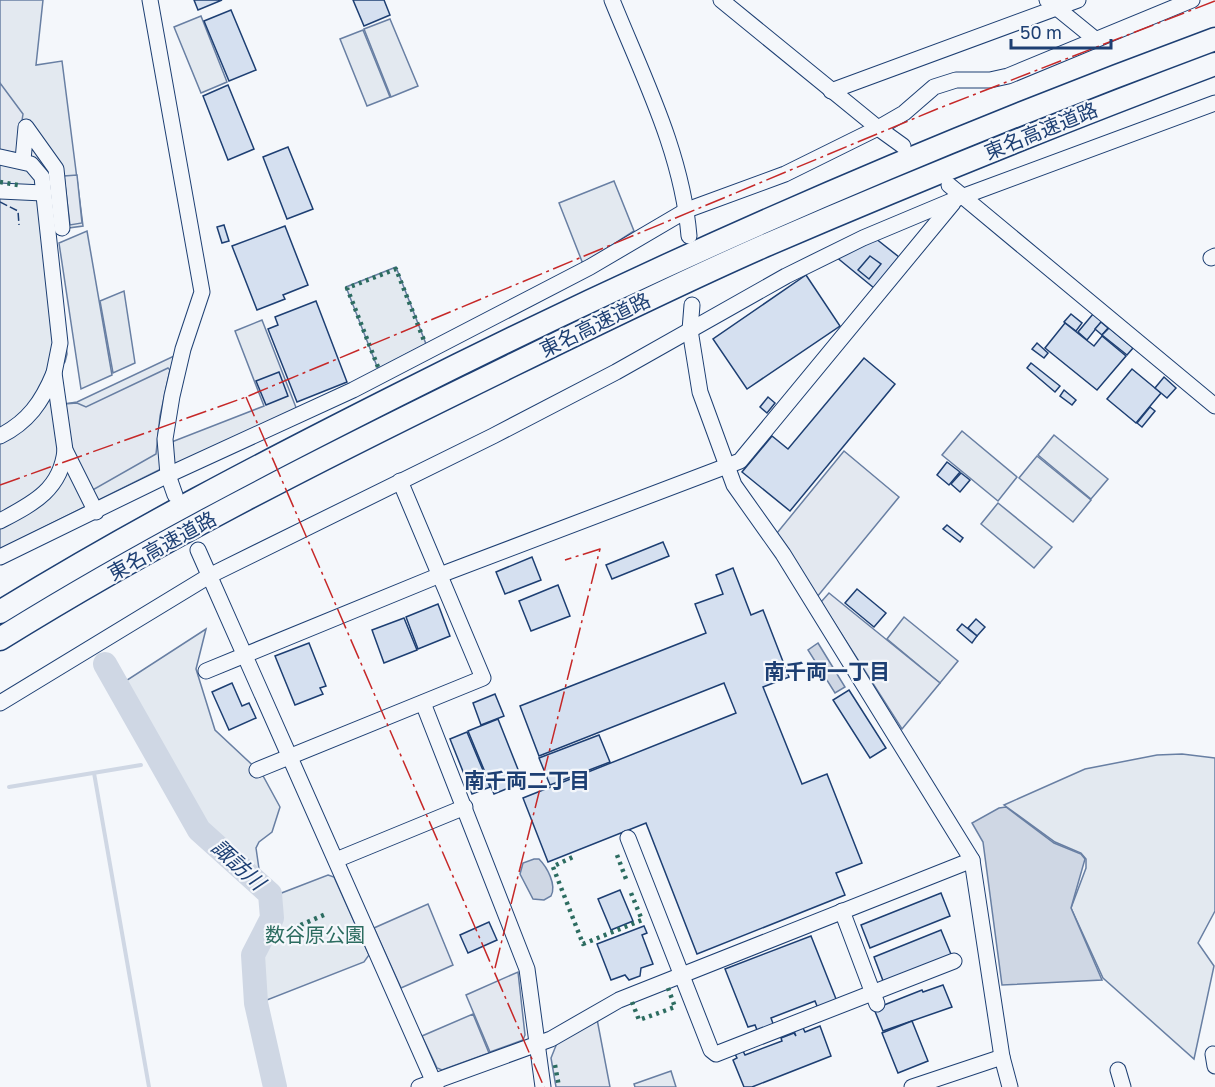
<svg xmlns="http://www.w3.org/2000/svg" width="1215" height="1087" font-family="'Golos Text','Noto Sans JP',sans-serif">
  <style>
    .green { fill: #e3e9f0; stroke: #687fa3; stroke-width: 1.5 }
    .parking { fill: #e3e8f0; stroke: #687fa3; stroke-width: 1.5 }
    .water { fill: #cfd7e4; stroke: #687fa3; stroke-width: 1.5 }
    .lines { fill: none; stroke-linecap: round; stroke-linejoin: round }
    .stream { stroke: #cfd7e4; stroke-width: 4 }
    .river { stroke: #cfd7e4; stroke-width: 24 }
    .building { fill: #d5e0f0; stroke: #1d3f73; stroke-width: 1.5 }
    .minor-casing { stroke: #1d3f73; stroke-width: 17 }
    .highway-casing { stroke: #1d3f73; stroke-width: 25 }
    .minor { stroke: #f4f7fb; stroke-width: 15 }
    .highway { stroke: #f4f7fb; stroke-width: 22 }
    .hedge { stroke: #2c6c60; stroke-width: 4.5; stroke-dasharray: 3 4.5; stroke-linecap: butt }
    .fence { stroke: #1d3f73; stroke-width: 1.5; stroke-dasharray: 8 3; stroke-linecap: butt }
    .power { stroke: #c62828; stroke-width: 1.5; stroke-dasharray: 21 4.5 3 4.5; stroke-linecap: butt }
    .labels { text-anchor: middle; stroke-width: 4.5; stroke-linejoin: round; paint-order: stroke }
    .street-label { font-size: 20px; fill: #1d3f73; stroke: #f4f7fb }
    .park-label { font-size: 20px; fill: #2c6c60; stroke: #f4f7fb }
    .neighbourhood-label { font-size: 21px; font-weight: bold; fill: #1d3f73; stroke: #f4f7fb }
    .water-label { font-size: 21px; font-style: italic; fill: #1d3f73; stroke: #f4f7fb }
  </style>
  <rect width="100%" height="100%" fill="#f4f7fb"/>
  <g class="green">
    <path d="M0,0H43L36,65L62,61L83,226L54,230L67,354L65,362L58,370L64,404L77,402L174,356L161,469L0,549Z"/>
    <path d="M201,16L227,82L201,93L174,27Z"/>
    <path d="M390,19L418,86L391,97L364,29Z"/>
    <path d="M363,30L390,97L367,106L340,39Z"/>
    <path d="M614,181L634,231L583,264L559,203Z"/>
    <path d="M87,231L112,375L81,389L59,243Z"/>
    <path d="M396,267L426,344L378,369L346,287Z"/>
    <path d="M124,291L135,363L113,373L100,301Z"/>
    <path d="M262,320L297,410L172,466L169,443L264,406L235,331Z"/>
    <path d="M962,431L1017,477L998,501L942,455Z"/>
    <path d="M1054,435L1108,479L1091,499L1038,455Z"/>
    <path d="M1037,456L1091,500L1073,522L1019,478Z"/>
    <path d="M998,503L1052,547L1034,568L981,524Z"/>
    <path d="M904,617L958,661L940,683L887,639Z"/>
    <path d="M206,629L196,669L215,730L262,774L280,807L272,832L259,842L256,848L260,876L199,820L121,684Z"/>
    <path d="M1182,754L1215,758V911L1198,943L1214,966L1194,1059L1103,978L1071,908L1086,868V859L1081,853L1055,842L1004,805L1085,769L1157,755Z"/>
    <path d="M328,875L334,877L369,955L364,962L267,1000L261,998L260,960L276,921L275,899L279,894Z"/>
    <path d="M671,1071L676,1087H635L634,1084Z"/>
  </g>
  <g class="parking">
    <path d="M0,83L23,114L17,153L0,150Z"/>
    <path d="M77,175L82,223L70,225L64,176Z"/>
    <path d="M168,368L170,370L160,416L156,454L91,491L72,450L64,404L77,403L86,407Z"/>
    <path d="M844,451L899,497L817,597L777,533Z"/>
    <path d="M829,593L940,683L902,729L821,602Z"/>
    <path d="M428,904L453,965L401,988L374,928Z"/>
    <path d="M518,972L525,1035L523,1040L490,1052L466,995Z"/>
    <path d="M473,1014L489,1053L442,1070L437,1068L422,1036Z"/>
    <path d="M597,1019L610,1087H556L551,1058L557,1043Z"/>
  </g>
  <g class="water">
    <path d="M818,643L845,687L835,693L808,650Z"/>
    <path d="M1006,807L1054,843L1081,854L1085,859L1071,908L1102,980L1002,985L983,842L972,823L999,808Z"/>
    <path d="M534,859H539C547,867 557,885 551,896L544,900L533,899L520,874L523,863Z"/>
  </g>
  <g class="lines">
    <g class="stream">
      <path d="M94,773L149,1087"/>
      <path d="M9,787L141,765"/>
    </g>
    <path class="river" d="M105,664L199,830L270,894L272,918L253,955L256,1003L275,1087"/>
  </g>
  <g class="building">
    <path d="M194,0H222L198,10Z"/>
    <path d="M353,0H384L390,15L364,26Z"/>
    <path d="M231,10L256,70L229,81L204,21Z"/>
    <path d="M228,85L254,149L228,160L203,96Z"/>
    <path d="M288,147L313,209L287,219L263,157Z"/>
    <path d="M224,225L229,241L222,243L217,227Z"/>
    <path d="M285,226L308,285L283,295L285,299L257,310L232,246Z"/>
    <path d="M875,238L899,257L874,288L835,256Z"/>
    <path d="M870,256L881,264L869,279L858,270Z"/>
    <path d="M806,275L840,326L747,389L713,339Z"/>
    <path d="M316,301L347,382L297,402L268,329L278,325L275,317Z"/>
    <path d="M1071,314L1082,323L1076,331L1064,322Z"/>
    <path d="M1093,314L1102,321L1087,340L1078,332Z"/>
    <path d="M1101,322L1108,328L1102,335L1095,329Z"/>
    <path d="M1065,323L1094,346L1102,336L1126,356L1097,390L1045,348Z"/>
    <path d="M1109,328L1133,348L1127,355L1102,335Z"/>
    <path d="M1037,343L1048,353L1044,358L1032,349Z"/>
    <path d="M864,358L895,384L790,511L742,472L772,436L788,449Z"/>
    <path d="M1031,363L1060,386L1055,392L1027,368Z"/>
    <path d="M1132,369L1161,393L1136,423L1107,399Z"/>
    <path d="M279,372L288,396L266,405L256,381Z"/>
    <path d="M1164,377L1176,388L1167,398L1155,388Z"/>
    <path d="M1064,390L1076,400L1072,405L1060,396Z"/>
    <path d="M768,397L775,403L767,413L760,407Z"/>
    <path d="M1150,407L1155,411L1142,427L1137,423Z"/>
    <path d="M947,462L960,472L949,485L937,475Z"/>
    <path d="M961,473L970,480L960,492L951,484Z"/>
    <path d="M947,525L963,538L960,542L943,529Z"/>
    <path d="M663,542L669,556L612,579L606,565Z"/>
    <path d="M532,557L541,580L505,594L496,572Z"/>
    <path d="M733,568L751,615L763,610L789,677L763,687L802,784L827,774L862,863L836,873L845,895L697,954L646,823L548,862L523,798L736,713L724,683L539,756L520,706L706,633L695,604L723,594L716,575Z"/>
    <path d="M558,585L570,616L531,631L519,601Z"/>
    <path d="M857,589L886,613L874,627L845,603Z"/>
    <path d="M438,604L450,636L418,649L406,617Z"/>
    <path d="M404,618L417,650L384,663L372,630Z"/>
    <path d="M976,619L985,627L977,636L968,628Z"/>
    <path d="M962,624L977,636L972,643L957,630Z"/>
    <path d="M309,643L326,686L320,688L323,694L295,705L275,656Z"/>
    <path d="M232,683L242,706L249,703L256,718L229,730L212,692Z"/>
    <path d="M849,690L886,748L870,758L833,700Z"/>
    <path d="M495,694L504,716L481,725L473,703Z"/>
    <path d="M498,719L523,782L494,794L468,731Z"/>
    <path d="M467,732L490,787L472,794L450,739Z"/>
    <path d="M599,735L610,762L550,785L539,758Z"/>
    <path d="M620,890L633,921L611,930L598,899Z"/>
    <path d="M941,893L950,916L870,948L861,925Z"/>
    <path d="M489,922L497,940L468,953L460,935Z"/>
    <path d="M644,926L647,933L642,935L653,964L641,968L640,976L629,980L625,975L611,980L597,944Z"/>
    <path d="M941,930L953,959L885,986L874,957Z"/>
    <path d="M811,936L838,1004L819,1011L815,1001L771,1018L775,1029L759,1035L755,1025L748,1027L725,969Z"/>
    <path d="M943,985L952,1007L883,1031L874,1009L922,990L923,992Z"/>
    <path d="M912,1021L928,1061L898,1073L882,1033Z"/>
    <path d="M820,1026L831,1056L752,1087H744L733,1060L737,1058L735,1054L743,1051L745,1055L782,1041L781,1038L794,1033L796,1036L794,1031L803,1028L805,1032Z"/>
  </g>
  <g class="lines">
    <g class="minor-casing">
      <g id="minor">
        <path d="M150,0L202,292L183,349L172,396L165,439L168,475L175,495"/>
        <path d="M612,0C643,77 682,152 689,236"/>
        <path d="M721,0L878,128L903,146"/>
        <path d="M1047,0L1095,39"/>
        <path d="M831,91L1078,0"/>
        <path d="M0,157L31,164L42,177L60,343L54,373L65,450L96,512"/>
        <path d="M23,160L26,127L56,169L62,228"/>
        <path d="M949,185L1215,406"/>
        <path d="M0,191L43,193"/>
        <path d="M1211,258L1215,256"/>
        <path d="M692,305L690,330L700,392L734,485L783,554L972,860L1002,1057L1010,1087"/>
        <path d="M0,436C28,422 42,402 54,373"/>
        <path d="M0,521C32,504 61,490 65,450"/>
        <path d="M198,550L436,1087"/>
        <path d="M0,557L168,475L353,390L590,267L687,210L785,174L878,128L904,113L934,87L956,80H990L1008,76L1192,0"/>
        <path d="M206,671L440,575L740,461L953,203"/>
        <path d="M0,703L209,576L493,436L616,372L786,276L863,238L956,199L1215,103"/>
        <path d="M423,703L527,969L543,1087"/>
        <path d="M257,770L483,678L400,481"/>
        <path d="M628,838L711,1050L716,1054L954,961"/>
        <path d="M336,860L465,807"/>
        <path d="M842,911L877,1004"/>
        <path d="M1213,1054L1215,1066"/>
        <path d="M1118,1070L1123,1087"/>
        <path d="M419,1087L551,1039L619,1000L972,860"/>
        <path d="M912,1087L1002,1057"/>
      </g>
    </g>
    <g class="highway-casing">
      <g id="highway">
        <path d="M0,612C128,533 263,463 398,395C663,261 936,142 1215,39"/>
        <path d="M0,639C151,545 311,464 470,386C568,338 664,290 764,246C913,182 1063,121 1215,64"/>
      </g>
    </g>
    <use href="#minor" class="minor"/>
    <use href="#highway" class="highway"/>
    <g class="hedge">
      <path d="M0,182L18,185"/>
      <path d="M378,367L347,288L396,269L425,343"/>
      <path d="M617,855L626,879"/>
      <path d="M556,865L573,857"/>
      <path d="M553,867L583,944L642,920L631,893"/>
      <path d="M273,937L326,914"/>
      <path d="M632,1002L639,1020L675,1007L668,988"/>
      <path d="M555,1065L559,1087"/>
    </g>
    <path class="fence" d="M0,202L18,211L19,225"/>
    <g class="power">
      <path d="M246,397L544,1087"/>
      <path d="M0,485L246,397L937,109L1215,1"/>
      <path d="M495,968L600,549L565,560"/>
    </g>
  </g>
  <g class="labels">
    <g class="street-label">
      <text transform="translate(1041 131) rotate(-22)" y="7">東名高速道路</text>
      <text transform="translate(595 325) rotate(-26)" y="7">東名高速道路</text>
      <text transform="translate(162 546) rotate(-29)" y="7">東名高速道路</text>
    </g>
    <g class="park-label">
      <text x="315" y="942">数谷原公園</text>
    </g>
    <g class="neighbourhood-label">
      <text x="827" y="679">南千両一丁目</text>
      <text x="527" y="788">南千両二丁目</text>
    </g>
    <g class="water-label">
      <text transform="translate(238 865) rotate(42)" y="7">諏訪川</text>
    </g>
  </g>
  <path d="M1011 39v9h100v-9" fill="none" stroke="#1d3f73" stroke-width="3"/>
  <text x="1020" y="39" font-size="18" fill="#1d3f73" stroke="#f4f7fb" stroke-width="4.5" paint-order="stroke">50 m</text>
</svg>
